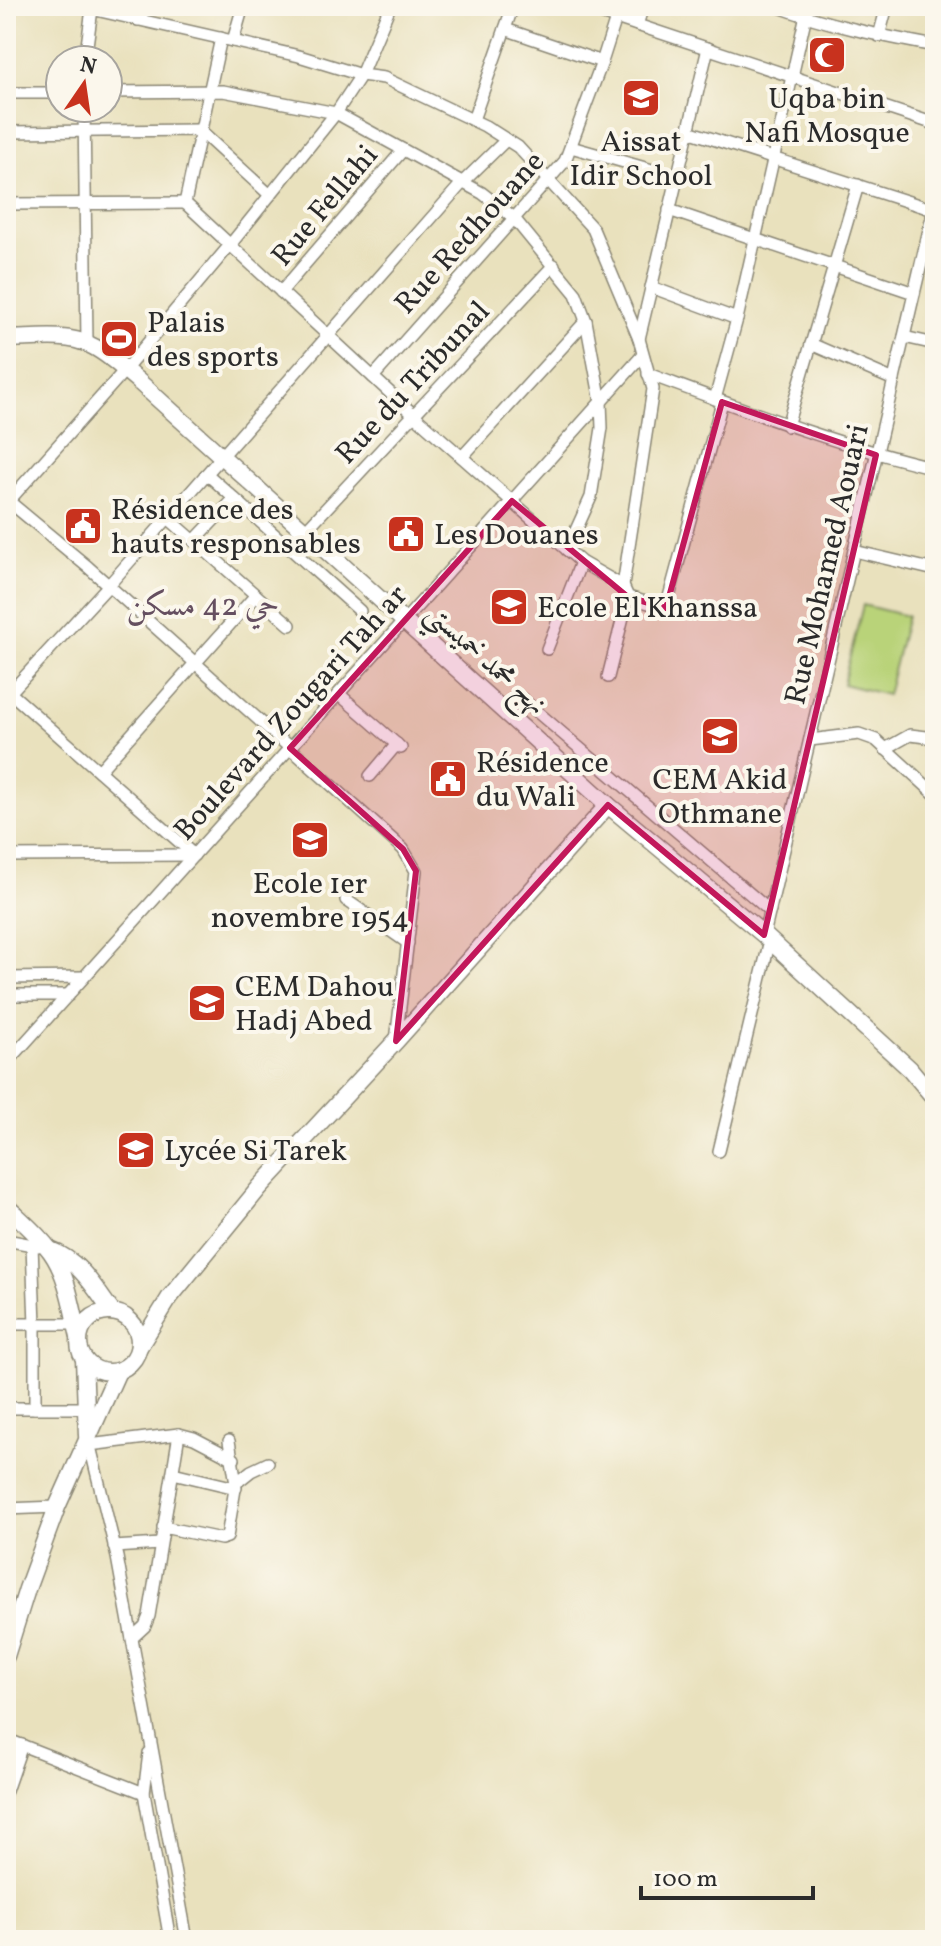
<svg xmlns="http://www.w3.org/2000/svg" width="941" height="1946" font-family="Vollkorn,Amiri,serif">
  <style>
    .green { fill: #b9d379; stroke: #727f52; stroke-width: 2 }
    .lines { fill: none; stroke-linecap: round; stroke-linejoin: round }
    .street-casing { stroke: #8a8674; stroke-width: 14 }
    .secondary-casing { stroke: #8a8674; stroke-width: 19 }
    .primary-casing { stroke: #8a8674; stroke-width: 19 }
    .street { stroke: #fff; stroke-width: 11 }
    .secondary { stroke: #fff; stroke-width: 16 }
    .primary { stroke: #fff; stroke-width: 16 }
    .marked { fill: #c2185b; fill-opacity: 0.2; stroke: #c2185b; stroke-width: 6; stroke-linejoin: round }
    .labels { text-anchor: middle; stroke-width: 8; stroke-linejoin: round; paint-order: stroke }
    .poi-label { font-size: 30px; fill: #2b2b2b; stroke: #fbf7ec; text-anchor: start }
    .street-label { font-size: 30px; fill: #2b2b2b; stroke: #fbf7ec }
    .neighbourhood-label { font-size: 32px; fill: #654f60; stroke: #fbf7ec }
  </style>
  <rect width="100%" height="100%" fill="#fbf7ec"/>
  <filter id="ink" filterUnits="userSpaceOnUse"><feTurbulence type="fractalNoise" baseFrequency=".0125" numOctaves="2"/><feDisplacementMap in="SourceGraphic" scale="16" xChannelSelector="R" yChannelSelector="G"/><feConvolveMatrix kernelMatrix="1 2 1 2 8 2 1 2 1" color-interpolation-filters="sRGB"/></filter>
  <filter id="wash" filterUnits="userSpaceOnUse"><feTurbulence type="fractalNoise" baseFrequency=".006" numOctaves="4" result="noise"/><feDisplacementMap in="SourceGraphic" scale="32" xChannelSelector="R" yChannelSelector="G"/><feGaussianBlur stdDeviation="1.8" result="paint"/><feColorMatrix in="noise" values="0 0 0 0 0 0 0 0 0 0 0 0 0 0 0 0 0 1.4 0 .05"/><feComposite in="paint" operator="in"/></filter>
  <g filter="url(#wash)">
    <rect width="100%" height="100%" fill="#e9e1bd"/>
    <path class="green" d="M863,605L907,616L887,695L843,684Z"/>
  </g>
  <g filter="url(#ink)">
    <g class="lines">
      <g class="street-casing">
        <g id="street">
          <path d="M78,6L299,56L361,75L384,78L485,126L518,147L593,229L639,339L653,389L623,586"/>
          <path d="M580,6L935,124"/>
          <path d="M776,6C828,25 881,36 935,46"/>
          <path d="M138,20L142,6"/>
          <path d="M637,25L643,6"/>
          <path d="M505,29L602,62"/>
          <path d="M879,36L887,6"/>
          <path d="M233,41L243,6"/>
          <path d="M85,60L92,9"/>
          <path d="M108,92L223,91L336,113L482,193L513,217L576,294L586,321L601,402L602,428L591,497L567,550"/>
          <path d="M6,93H60"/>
          <path d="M84,108L87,343"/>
          <path d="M473,120L513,6"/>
          <path d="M688,131L934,210"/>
          <path d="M6,132L199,130L270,195"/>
          <path d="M571,147L677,177"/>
          <path d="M185,203L414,415L581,562L623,586L628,597L666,608L722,402"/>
          <path d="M185,203L221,38"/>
          <path d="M6,204L185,203"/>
          <path d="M669,210L914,293"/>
          <path d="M651,287L737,319"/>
          <path d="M281,292L403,150"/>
          <path d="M904,337L935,344"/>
          <path d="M639,339L708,48"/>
          <path d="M811,344L894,380"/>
          <path d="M648,374C743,409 836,445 935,468"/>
          <path d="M373,377L565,161L602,62L616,18"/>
          <path d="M715,399L737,319L808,6"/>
          <path d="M787,426L858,185"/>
          <path d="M462,457L586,321"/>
          <path d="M207,474L360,611"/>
          <path d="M6,499L88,567L403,849L416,871L396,1041"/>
          <path d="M6,504L125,370L230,245L336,113L361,75L390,6"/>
          <path d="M167,517L290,625"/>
          <path d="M305,531L554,265"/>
          <path d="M194,541L234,499"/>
          <path d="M854,551L935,570"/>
          <path d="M547,649L581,562"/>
          <path d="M608,677L628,597"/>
          <path d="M6,689L194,855"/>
          <path d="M339,694L401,748"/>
          <path d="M6,697L108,586L463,182L506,140"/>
          <path d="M521,698L770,911"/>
          <path d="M810,740L859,734L876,740L935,794"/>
          <path d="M885,749L910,735L935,738"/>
          <path d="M99,771L256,595"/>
          <path d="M370,776L397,744"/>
          <path d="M6,856L194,855"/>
          <path d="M346,900L408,943"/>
          <path d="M764,935L935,204"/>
          <path d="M6,978L84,977"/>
          <path d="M6,995H69"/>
          <path d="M6,1064L642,356"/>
          <path d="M719,1151L770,940"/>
          <path d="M6,1240L38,1246"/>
          <path d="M32,1245L35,1324V1408"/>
          <path d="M6,1324H76"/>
          <path d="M6,1408H84"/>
          <path d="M88,1438L117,1557L187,1940"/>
          <path d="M89,1445L179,1434L194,1438L234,1459"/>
          <path d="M173,1473L236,1488"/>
          <path d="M236,1483L251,1471L268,1463"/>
          <path d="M6,1509L57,1507"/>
          <path d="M163,1527L221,1539L227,1537L236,1483L229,1441"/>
          <path d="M114,1547L160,1544"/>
          <path d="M132,1638L145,1626L149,1616L179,1434"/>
          <path d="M6,1739L144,1793"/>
          <path d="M149,1753L144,1793L170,1940"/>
          <path d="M6,1791L22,1745"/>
        </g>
      </g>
      <g class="secondary-casing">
        <g id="secondary">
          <path d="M6,1206C21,1220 39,1235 51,1252C68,1276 72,1308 79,1337"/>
          <path d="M50,1250C80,1261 94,1287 112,1312"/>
          <circle cx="109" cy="1342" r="30"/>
          <path d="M139,1347L170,1297L260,1187L396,1041L608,805"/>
          <path d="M84,1359L87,1436"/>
          <path d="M6,1656L27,1589L57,1507L118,1371"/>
        </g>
      </g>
      <g class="primary-casing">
        <path id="primary" d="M6,339C32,339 66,333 90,345C108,353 122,368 137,380L608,805L764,935L910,1069L935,1099"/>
      </g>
      <use href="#street" class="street"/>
      <use href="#secondary" class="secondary"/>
      <use href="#primary" class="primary"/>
    </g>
  </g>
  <path class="marked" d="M722,402L876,455L764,935L608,805L396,1041L416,871L403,849L290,748L512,501L628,597L666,608Z"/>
  <defs>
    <g id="mosque-square" transform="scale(2)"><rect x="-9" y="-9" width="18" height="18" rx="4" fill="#c8321e" stroke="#fbf7ec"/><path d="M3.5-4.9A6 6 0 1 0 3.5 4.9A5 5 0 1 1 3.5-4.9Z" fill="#fff"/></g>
    <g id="school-square" transform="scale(2)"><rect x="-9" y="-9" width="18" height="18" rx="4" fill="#c8321e" stroke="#fbf7ec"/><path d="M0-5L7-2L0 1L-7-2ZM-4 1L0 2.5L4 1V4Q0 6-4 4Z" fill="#fff"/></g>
    <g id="stadium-square" transform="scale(2)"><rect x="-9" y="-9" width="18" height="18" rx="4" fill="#c8321e" stroke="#fbf7ec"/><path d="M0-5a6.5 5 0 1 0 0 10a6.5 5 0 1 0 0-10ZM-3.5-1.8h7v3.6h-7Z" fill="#fff"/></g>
    <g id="civic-square" transform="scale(2)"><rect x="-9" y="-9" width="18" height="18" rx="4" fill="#c8321e" stroke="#fbf7ec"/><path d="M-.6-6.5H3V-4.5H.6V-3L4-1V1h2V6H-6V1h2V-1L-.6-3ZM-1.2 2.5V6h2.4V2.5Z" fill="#fff"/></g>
  </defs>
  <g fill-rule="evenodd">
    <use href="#mosque-square" x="827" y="55"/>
    <use href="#school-square" x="641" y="98"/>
    <use href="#stadium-square" x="119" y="339"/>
    <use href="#civic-square" x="83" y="526"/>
    <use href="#civic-square" x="406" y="534"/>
    <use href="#school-square" x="509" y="607"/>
    <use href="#school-square" x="720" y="736"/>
    <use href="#civic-square" x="448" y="779"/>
    <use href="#school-square" x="310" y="840"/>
    <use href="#school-square" x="207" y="1003"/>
    <use href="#school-square" x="136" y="1150"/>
  </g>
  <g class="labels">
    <g class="poi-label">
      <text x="827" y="108" text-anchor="middle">Uqba bin<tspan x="827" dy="34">Nafi Mosque</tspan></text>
      <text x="641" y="151" text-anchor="middle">Aissat<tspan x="641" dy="34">Idir School</tspan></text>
      <text x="147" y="332">Palais<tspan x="147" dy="34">des sports</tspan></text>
      <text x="111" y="519">Résidence des<tspan x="111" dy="34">hauts responsables</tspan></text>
      <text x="434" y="544">Les Douanes</text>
      <text x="537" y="617">Ecole El Khanssa</text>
      <text x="476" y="772">Résidence<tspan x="476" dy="34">du Wali</tspan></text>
      <text x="720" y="789" text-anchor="middle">CEM Akid<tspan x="720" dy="34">Othmane</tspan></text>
      <text x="310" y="893" text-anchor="middle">Ecole 1er<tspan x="310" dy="34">novembre 1954</tspan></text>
      <text x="235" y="996">CEM Dahou<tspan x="235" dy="34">Hadj Abed</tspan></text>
      <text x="164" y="1160">Lycée Si Tarek</text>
    </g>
    <g class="street-label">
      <text transform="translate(324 205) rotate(-50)" y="10">Rue Fellahi</text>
      <text transform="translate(469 232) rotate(-48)" y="10">Rue Redhouane</text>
      <text transform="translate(412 382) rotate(-47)" y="10">Rue du Tribunal</text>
      <text transform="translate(826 564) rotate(-77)" y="10">Rue Mohamed Aouari</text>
      <text transform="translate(487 658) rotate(42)" y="10">نهج محمد خميستي</text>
      <text transform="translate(290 712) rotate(-48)" y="10">Boulevard Zougari Tah ar</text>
    </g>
    <g class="neighbourhood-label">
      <text x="203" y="615">حي 42 مسكن</text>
    </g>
  </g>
  <rect width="941" height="1946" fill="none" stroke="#fbf7ec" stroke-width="32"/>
  <g transform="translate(84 84) rotate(13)"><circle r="38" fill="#fbf7ec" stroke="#a8a59f" stroke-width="2"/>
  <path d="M0-6L14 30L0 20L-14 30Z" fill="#c8321e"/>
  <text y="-12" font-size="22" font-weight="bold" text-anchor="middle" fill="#2b2b2b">N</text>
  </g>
  <path d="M641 1886v12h172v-12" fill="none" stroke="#2b2b2b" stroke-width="4"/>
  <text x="653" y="1886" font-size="24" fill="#2b2b2b" stroke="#fbf7ec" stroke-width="6" paint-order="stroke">100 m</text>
</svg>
